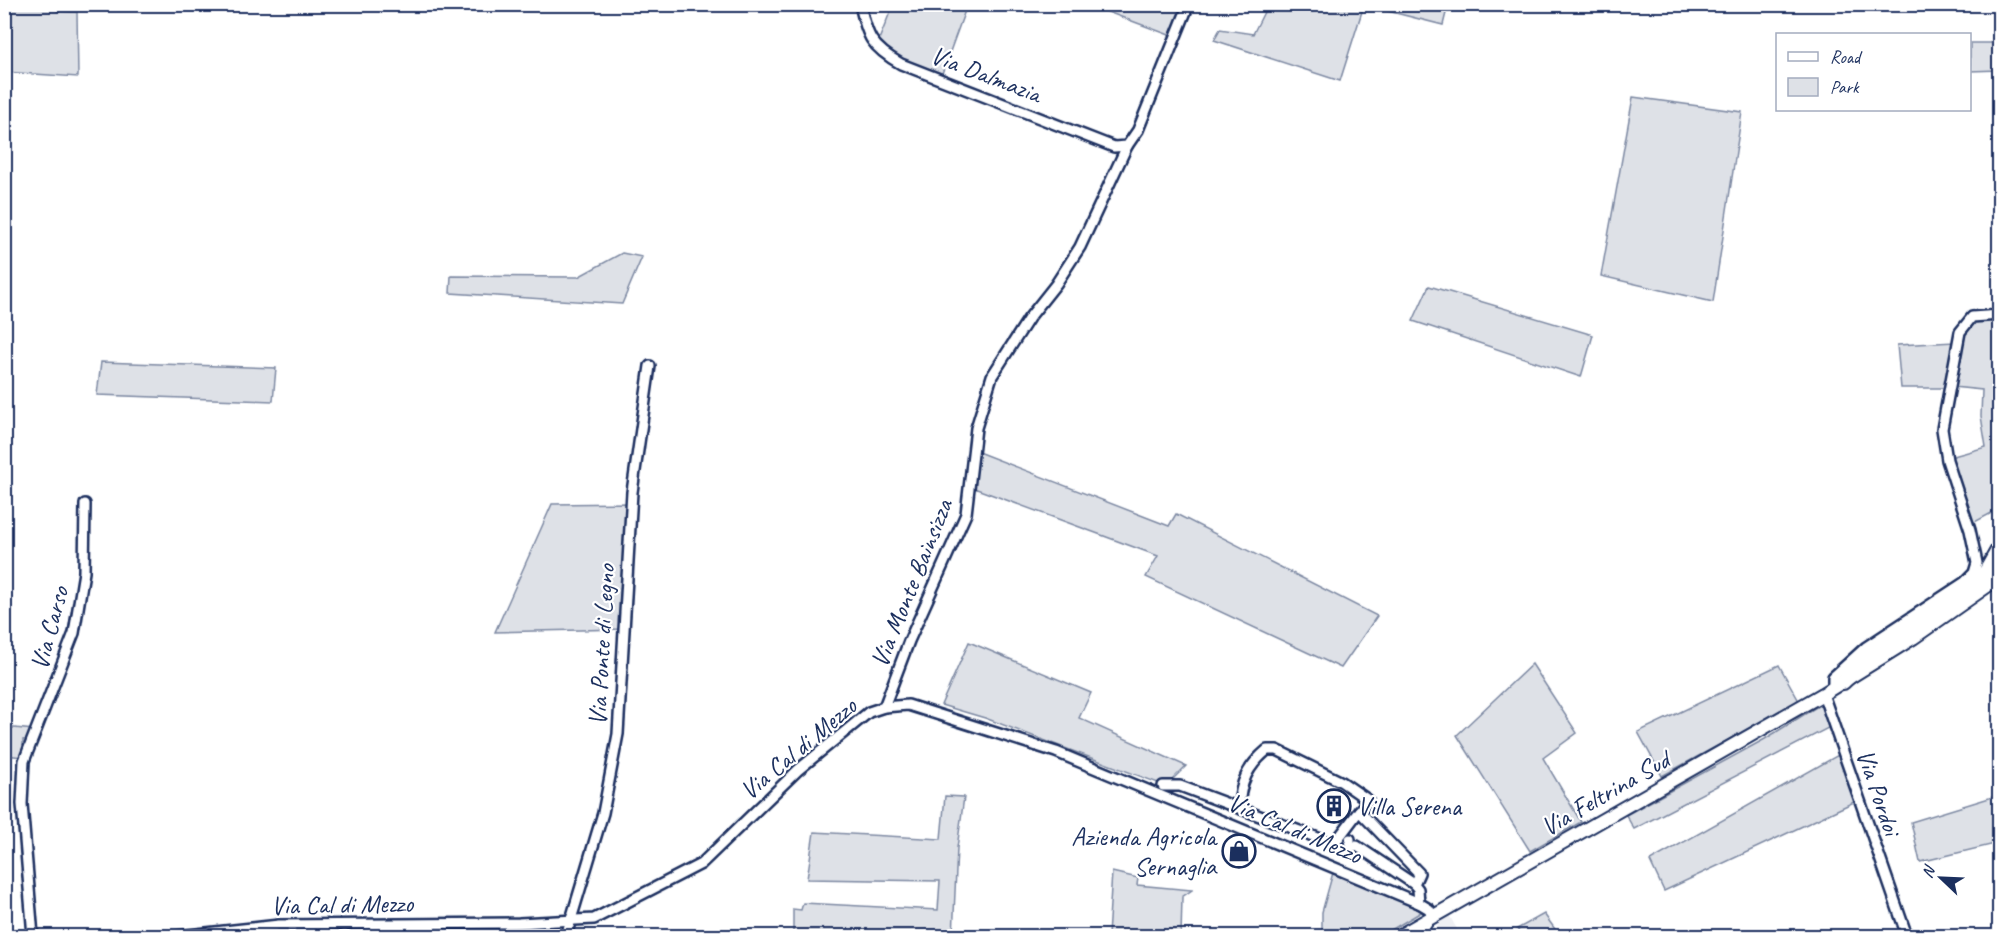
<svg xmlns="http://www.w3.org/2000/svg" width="2004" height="941" font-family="Caveat,sans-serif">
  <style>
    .built { fill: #eff0f4 }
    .green { fill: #dee1e7; stroke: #7c88a2; stroke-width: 1.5 }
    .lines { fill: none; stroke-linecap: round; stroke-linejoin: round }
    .minor-casing { stroke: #1b2f5e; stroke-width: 14 }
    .major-casing { stroke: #1b2f5e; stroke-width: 16 }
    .highway-casing { stroke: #1b2f5e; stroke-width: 18 }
    .minor { stroke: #fff; stroke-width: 9 }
    .major { stroke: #fff; stroke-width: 12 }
    .highway { stroke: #fff; stroke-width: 14 }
    .labels { text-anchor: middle; stroke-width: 4.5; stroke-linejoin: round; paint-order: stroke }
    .street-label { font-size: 26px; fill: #1b2f5e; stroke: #fff }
    .poi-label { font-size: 26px; fill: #1b2f5e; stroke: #fff; text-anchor: start }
  </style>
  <rect width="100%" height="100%" fill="#fff"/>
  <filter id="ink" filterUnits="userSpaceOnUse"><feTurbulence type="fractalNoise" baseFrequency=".0167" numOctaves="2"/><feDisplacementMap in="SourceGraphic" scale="12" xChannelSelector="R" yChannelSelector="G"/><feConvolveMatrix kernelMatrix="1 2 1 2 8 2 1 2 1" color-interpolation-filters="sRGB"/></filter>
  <g filter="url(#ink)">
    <path class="built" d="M1449,915L1461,936H1429L1445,917Z"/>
    <g class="green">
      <path d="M4,5H57V11L77,12L78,77L5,72Z"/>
      <path d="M893,5H967L940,79L876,47Z"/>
      <path d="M1089,5H1184L1172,36Z"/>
      <path d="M1245,5H1448L1443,25L1364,5L1340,81L1214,40L1220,29L1253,34L1264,12Z"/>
      <path d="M1970,43H1999V70L1970,71Z"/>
      <path d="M1633,97L1742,112L1713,302L1601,276Z"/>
      <path d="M622,253L642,257L622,304L450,293L451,276L578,277Z"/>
      <path d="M1429,286L1593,335L1581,377L1413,321Z"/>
      <path d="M1999,318V509L1973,523L1950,457L1986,447L1981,416L1982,390L1953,387L1965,331L1972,322Z"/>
      <path d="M1955,342L1945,388H1901L1897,345Z"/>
      <path d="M101,362L276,368L273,401L97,395Z"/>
      <path d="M978,452L1169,526L1176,514L1377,616L1341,668L1146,577L1158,556L974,488Z"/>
      <path d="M632,503L625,629L495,632L552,504Z"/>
      <path d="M969,642L1091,693L1079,718L1186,766L1166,786L985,718L941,705Z"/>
      <path d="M1532,664L1577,733L1543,758L1581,822L1530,851L1457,735Z"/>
      <path d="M1779,665L1799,701L1662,776L1638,732Z"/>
      <path d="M1821,704L1830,727L1634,829L1626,815L1765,739Z"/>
      <path d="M4,727L34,730L30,739L23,740V757L5,755Z"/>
      <path d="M1840,754L1856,801L1664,891L1650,861Z"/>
      <path d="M1999,795V843L1920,862L1911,822Z"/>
      <path d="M945,796L964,797L957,848L953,936L793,934V909L801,910L803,903L938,910L940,881L807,879L814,832L941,839Z"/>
      <path d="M1334,869L1428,908L1381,936H1322V912Z"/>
      <path d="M1112,872L1138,878L1137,885L1192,890L1182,897L1181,936H1108Z"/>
      <path d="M1544,914L1560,936H1522L1517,929Z"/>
      <path d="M367,927H502V936H363Z"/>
    </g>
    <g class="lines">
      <g class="minor-casing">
        <g id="minor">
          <path d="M860,4C867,37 871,47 901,64L1114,147L1127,146L1138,130L1189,4"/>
          <path d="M1833,688V677L1866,647L1965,582L1974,573L1977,563L1970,530L1947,460L1942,429L1960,332L1972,317L2000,315"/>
          <path d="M1823,694L1907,936"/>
          <path d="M884,707L909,641L966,514L976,428L992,376L1029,318L1056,284L1080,247L1127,146"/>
          <path d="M1163,786H1180L1334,844L1359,811L1419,873L1414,884L1418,889L1419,903"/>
          <path d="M1239,808C1240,782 1248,766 1267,750H1277L1342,782L1368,800L1359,811"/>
          <path d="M1350,839V846H1357L1414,884"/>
          <path d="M33,936L22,804L24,761L74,633L84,572L85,504"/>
          <path d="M178,936L279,925L519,923L594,919L701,864L798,770L869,712L884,707L908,705L1056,752L1419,903L1429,909L1433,917"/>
          <path d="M566,936L603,813L618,734L632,492L650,366"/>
          <path d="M1418,936L1428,921"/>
        </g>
      </g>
      <g class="major-casing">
        <path id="major" d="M1399,936L1823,694L1913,638L2000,577"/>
      </g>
      <g class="highway-casing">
        <path id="highway" d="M1843,682L1868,658L1974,588L1987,570L2000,547"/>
      </g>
      <use href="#minor" class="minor"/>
      <use href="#major" class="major"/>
      <use href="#highway" class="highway"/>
    </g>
  </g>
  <defs>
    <g id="building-ring" transform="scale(1.725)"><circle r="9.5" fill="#fff" stroke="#1b2f5e" stroke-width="1.5"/><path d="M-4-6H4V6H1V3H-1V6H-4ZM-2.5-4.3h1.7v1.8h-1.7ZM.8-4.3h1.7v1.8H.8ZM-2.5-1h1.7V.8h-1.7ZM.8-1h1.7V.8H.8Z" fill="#1b2f5e"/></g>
    <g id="shop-ring" transform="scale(1.725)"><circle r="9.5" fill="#fff" stroke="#1b2f5e" stroke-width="1.5"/><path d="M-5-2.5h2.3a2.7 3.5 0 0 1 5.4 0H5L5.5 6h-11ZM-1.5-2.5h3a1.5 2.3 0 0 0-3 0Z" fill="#1b2f5e"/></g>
  </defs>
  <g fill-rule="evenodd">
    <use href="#building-ring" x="1334" y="806"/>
    <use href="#shop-ring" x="1239" y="851"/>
  </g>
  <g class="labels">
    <g class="street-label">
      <text transform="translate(986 74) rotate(21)" y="9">Via Dalmazia</text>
      <text transform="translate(911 583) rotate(-68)" y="9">Via Monte Bainsizza</text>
      <text transform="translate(49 628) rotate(-75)" y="9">Via Carso</text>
      <text transform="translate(601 645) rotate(-87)" y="9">Via Ponte di Legno</text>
      <text transform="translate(798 748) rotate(-40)" y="9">Via Cal di Mezzo</text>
      <text transform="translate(1879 792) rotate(71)" y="9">Via Pordoi</text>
      <text transform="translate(1605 793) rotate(-30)" y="9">Via Feltrina Sud</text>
      <text transform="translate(1295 828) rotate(23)" y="9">Via Cal di Mezzo</text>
      <text transform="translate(342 904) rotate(-1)" y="9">Via Cal di Mezzo</text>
    </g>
    <g class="poi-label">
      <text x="1357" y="815">Villa Serena</text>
      <text x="1216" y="845" text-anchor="end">Azienda Agricola<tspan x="1216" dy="30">Sernaglia</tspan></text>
    </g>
  </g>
  <rect width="2004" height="941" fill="none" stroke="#fff" stroke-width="24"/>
  <rect x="12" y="12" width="1980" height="917" fill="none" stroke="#1b2f5e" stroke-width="2" filter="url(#ink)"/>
  <rect x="1776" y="33" width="195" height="78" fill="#ffffff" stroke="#a4acbf" stroke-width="1.5"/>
  <rect x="1788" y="52" width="30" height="9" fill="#ffffff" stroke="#a4acbf" stroke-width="1.5"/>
  <text x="1830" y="63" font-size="18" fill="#1b2f5e">Road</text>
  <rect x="1788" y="78" width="30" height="18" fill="#dee1e7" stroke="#a4acbf" stroke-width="1.5"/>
  <text x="1830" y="93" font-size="18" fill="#1b2f5e">Park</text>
  <g transform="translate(1941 878) rotate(293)" stroke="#ffffff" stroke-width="4.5" paint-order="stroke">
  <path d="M0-4.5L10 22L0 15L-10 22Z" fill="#1b2f5e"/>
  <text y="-9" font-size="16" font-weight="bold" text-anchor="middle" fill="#1b2f5e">N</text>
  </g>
</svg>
